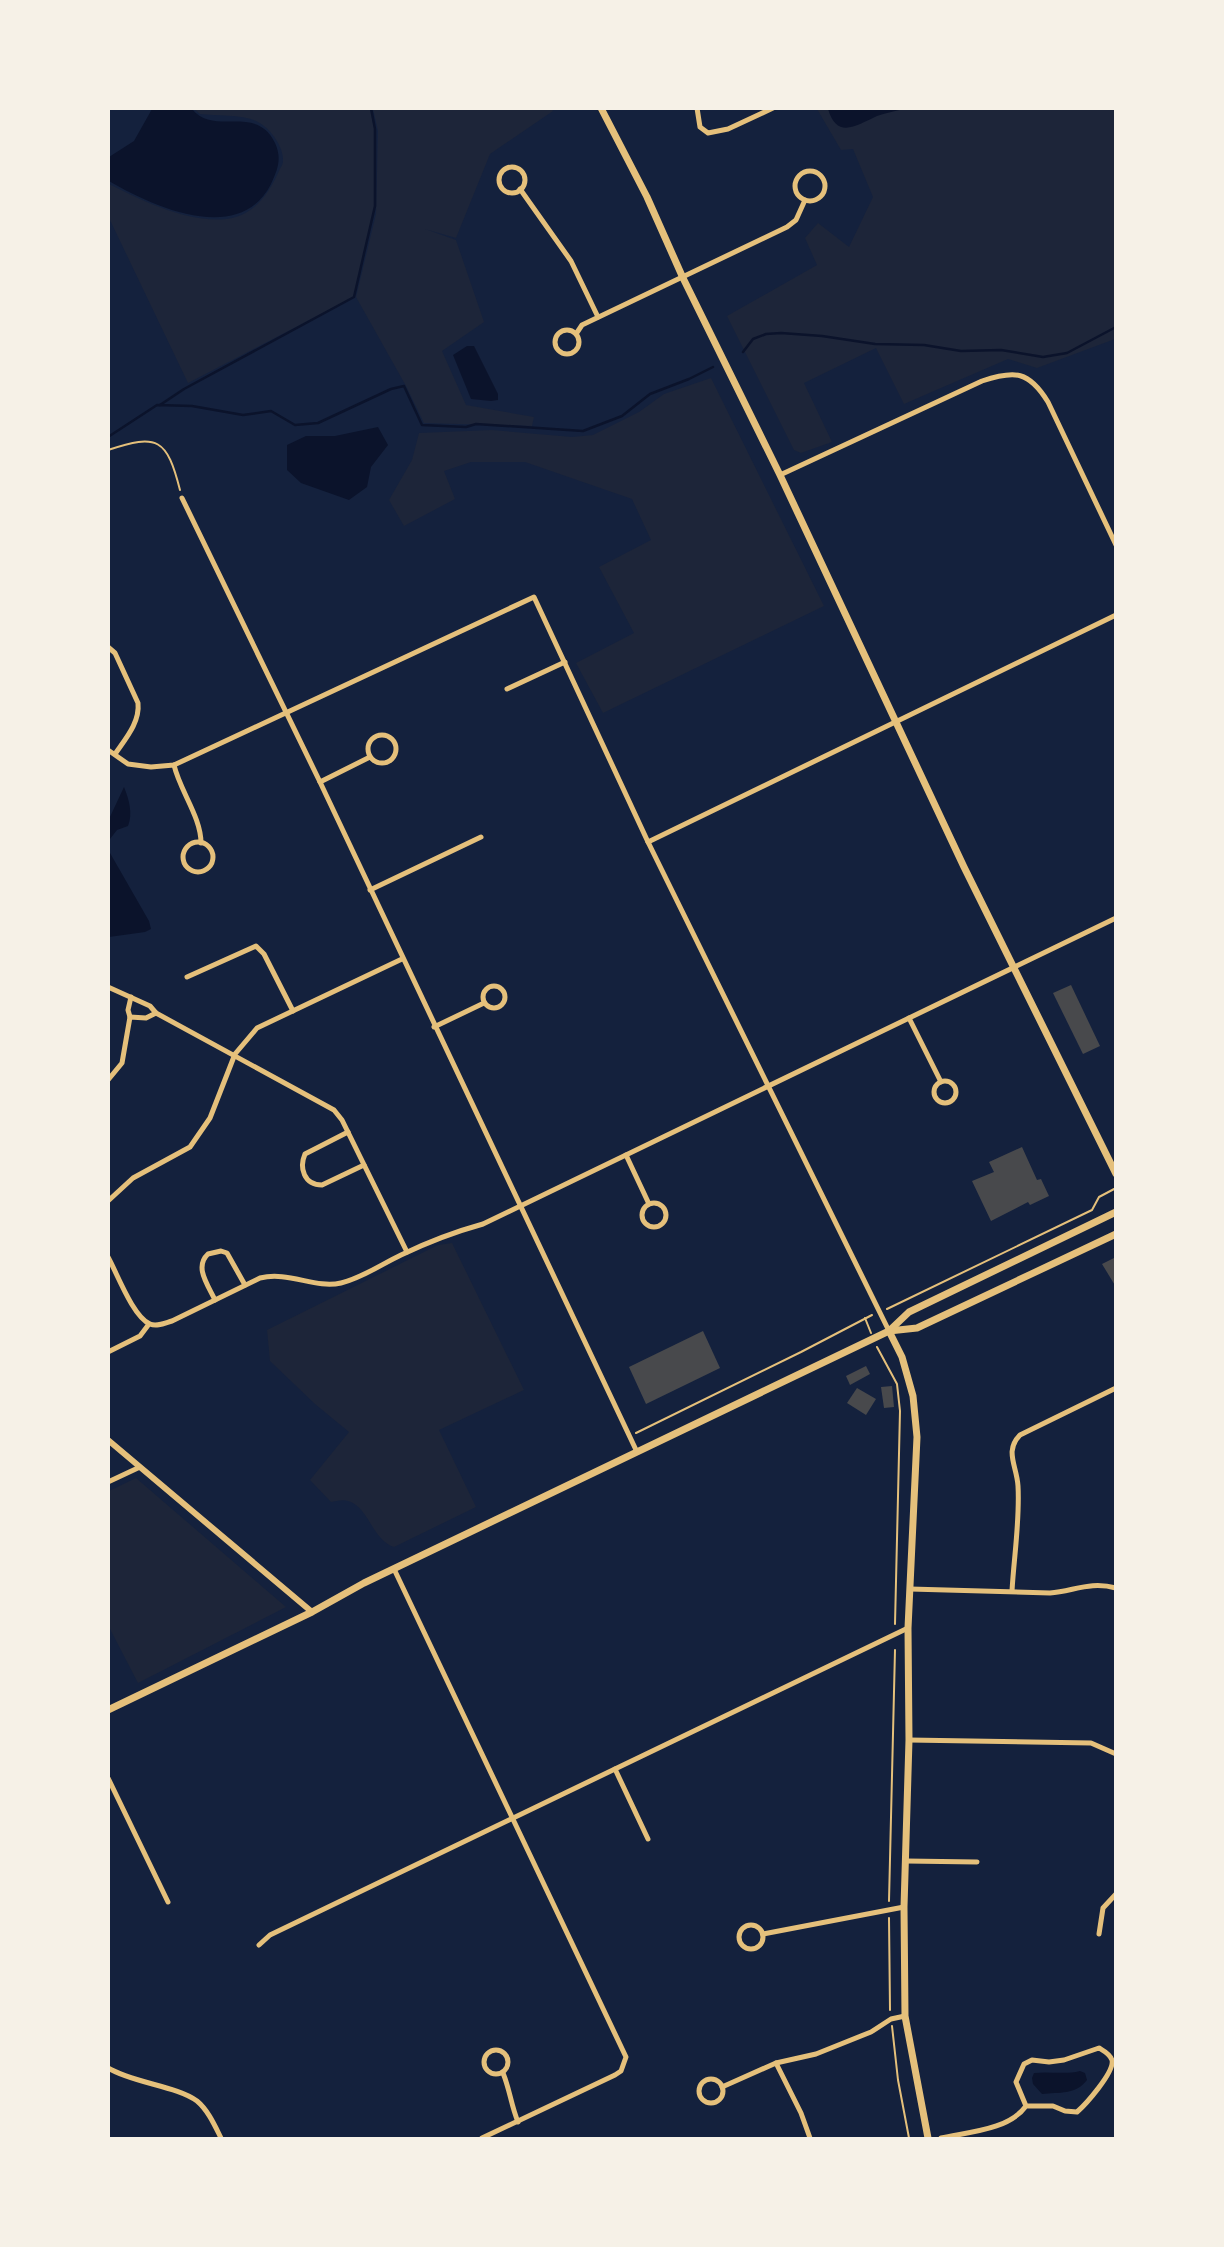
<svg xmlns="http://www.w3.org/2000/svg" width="1224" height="2247" font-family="'PT Serif',serif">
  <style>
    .green { fill: #1d2539 }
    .water { fill: #0b132b }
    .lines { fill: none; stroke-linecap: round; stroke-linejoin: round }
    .stream { stroke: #0b132b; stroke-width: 2.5 }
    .building { fill: #48494c }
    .path { stroke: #e5c07b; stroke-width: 2 }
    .minor { stroke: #e5c07b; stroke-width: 5 }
    .tertiary { stroke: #e5c07b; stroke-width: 6 }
    .secondary { stroke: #e5c07b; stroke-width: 7 }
  </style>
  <rect width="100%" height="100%" fill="#14213d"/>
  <g class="green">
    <path d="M194,109H370L374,127V211L354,297L188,383L109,218V184C142,201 198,228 236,217C258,210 270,191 279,171C280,168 283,165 283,161C284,147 270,128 258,122C243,114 217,116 200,114Z"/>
    <path d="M373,109L551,108L553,111L490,154L456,238L425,229L456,240L484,322L442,351L466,405L534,417L532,426L424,423L406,386L356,297L376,214L378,131Z"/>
    <path d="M817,109H1115V339L1037,368L1008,359L904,404L876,348L804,383L832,442L801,453L794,450L727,316L817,265L805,238L818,223L849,247L873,197L853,149L841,150Z"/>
    <path d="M711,378L824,606L603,713L576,663L634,633L599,567L651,540L632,499L525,462H471L444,471L455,499L404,526L389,500L412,460L419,433L492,430L572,437L593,435L639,412L664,394Z"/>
    <path d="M452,1243L524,1390L439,1430L476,1507L394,1547C372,1540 369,1507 348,1501C343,1499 336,1501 331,1502L310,1480L349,1432L315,1404L270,1361L267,1330L438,1245Z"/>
    <path d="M136,1478L286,1607L138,1683L109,1627V1491Z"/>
  </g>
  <g class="water">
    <path d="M152,109H192C214,137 256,103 275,143C282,158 278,169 271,184C240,246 153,207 109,181V157L134,141Z"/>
    <path d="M828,109V108L904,109C895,111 885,113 877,116C857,125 837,140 828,109Z"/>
    <path d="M467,346H474L498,394V400L491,401L471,399L453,355Z"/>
    <path d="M378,427L388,445L371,467L367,487L349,500L301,483L287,470V445L306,436H335Z"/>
    <path d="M124,787C129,799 133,814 128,826L117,830L110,839V853L149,921L151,929L145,932L109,937V819Z"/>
    <path d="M1080,2071L1085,2073L1087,2080C1076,2095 1059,2092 1042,2094L1033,2084L1032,2078L1034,2073C1050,2071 1065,2075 1080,2071Z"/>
  </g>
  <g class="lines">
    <g class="stream">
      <path d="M743,352L753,339L766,334L781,333L822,336L875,344L924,345L961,351L1001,350L1043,357L1067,353L1116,327"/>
      <path d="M160,405L184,389L354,297L375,206V129L371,108"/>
      <path d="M108,437L157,405L192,406L243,415L271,411L295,425L318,423L391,389L404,386L422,425L466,427L476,424L583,431L622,416L650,394L689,379L713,367"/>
    </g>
  </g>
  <g class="building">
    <path d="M1071,985L1100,1046L1083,1054L1053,993Z"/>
    <path d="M1022,1147L1037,1180L1041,1179L1049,1196L1030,1205L1028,1202L991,1221L972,1181L994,1172L989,1162Z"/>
    <path d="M1116,1257V1287L1102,1264Z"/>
    <path d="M703,1331L720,1368L646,1404L629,1367Z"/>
    <path d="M866,1366L870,1374L850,1385L846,1376Z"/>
    <path d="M892,1386L894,1407L884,1408L881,1387Z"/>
    <path d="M857,1388L876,1399L866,1415L847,1403Z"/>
  </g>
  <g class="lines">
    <g class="path">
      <path d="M108,450C158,433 167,439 180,490"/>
      <path d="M887,1309L1092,1210L1099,1197L1116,1188"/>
      <path d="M865,1318L871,1333"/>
      <path d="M877,1347L897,1384L900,1411L895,1624"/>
      <path d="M636,1433L801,1352L872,1315"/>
      <path d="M889,1901L895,1650"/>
      <path d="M889,1918L890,2010"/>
      <path d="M892,2026L898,2080L909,2138"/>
    </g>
    <g class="minor">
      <path d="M697,108L700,127L708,133L728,129L773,108"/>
      <circle cx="512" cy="180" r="13"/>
      <circle cx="810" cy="186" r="15"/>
      <path d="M520,189L571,261L598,317"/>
      <circle cx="567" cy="342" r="12"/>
      <path d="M576,334L582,325L787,227L796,220L805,200"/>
      <path d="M780,475L982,381C1015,370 1029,371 1048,402L1116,545"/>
      <path d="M182,498L320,782L637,1452"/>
      <path d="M108,647L115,653L138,703C140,722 126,738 115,754"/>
      <path d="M507,689L565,662"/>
      <circle cx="382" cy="749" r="14"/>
      <path d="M108,750L128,764L151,767L174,765L534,597L648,842L889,1331"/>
      <path d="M174,765C180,791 201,817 201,843"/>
      <path d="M320,782L370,757"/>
      <path d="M648,842L1116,615"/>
      <circle cx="198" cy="857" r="15"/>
      <path d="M370,890L481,837"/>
      <path d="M187,977L256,946L264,954L293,1011"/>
      <circle cx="494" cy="997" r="11"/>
      <path d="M108,987L150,1006L156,1013L334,1110L342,1120L407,1252"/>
      <path d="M130,1017L128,1010L131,997"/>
      <path d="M909,1018L941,1082"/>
      <path d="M434,1027L484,1003"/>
      <path d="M108,1080L122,1063L130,1017L146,1018L156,1013"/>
      <circle cx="945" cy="1092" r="11"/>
      <path d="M348,1132L305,1154C299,1168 304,1185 322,1185L364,1165"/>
      <path d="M626,1155L649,1204"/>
      <path d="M108,1201L133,1178L190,1147L210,1118L235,1054L257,1028L402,959"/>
      <circle cx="654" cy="1215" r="12"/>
      <path d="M108,1257C117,1273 133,1317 150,1324C157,1327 165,1323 172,1321L260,1278C289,1271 315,1289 341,1283C362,1278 382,1264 401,1255C428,1242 454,1232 483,1224L1116,918"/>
      <path d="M215,1300C208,1285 194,1267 208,1254L221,1251L227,1253L245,1285"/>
      <path d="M108,1352L140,1336L149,1324"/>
      <path d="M108,1482L140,1467"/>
      <path d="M394,1569L626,2057L621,2071L615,2075L482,2138"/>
      <path d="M910,1589L1050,1593C1074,1591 1090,1581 1116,1588"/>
      <path d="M1012,1591C1014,1556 1020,1520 1018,1486C1017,1466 1004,1451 1020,1435L1116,1388"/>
      <path d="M909,1740L1091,1743L1116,1754"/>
      <path d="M615,1769L648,1839"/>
      <path d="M108,1778L168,1902"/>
      <path d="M906,1861L977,1862"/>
      <circle cx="751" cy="1937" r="12"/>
      <path d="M763,1934L904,1907"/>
      <path d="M1099,1934L1103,1908L1116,1894"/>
      <path d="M259,1945L270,1935L908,1628"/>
      <circle cx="496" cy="2062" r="12"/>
      <path d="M776,2063L801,2113L810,2138"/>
      <path d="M108,2068C133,2083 177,2086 197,2101C208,2110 215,2126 221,2138"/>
      <path d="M503,2073C510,2090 511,2105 518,2122"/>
      <circle cx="711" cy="2091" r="12"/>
      <path d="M722,2087L776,2063L816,2054L871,2032L891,2019L905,2016"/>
      <path d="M941,2138C968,2132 1009,2130 1026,2106H1053L1065,2111L1077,2112C1085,2105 1115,2072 1112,2060C1110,2054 1104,2051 1099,2048L1064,2060L1049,2062L1032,2060L1024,2064L1016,2082L1026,2106"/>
    </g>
    <path class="tertiary" d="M108,1440L312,1612"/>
    <g class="secondary">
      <path d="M601,108L647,197L683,278L780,475L964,867L1116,1174"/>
      <path d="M889,1331L902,1357L913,1396L917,1437L908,1628L909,1740L904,1907L905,2016L928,2138"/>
      <path d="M889,1331L917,1328L1116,1234"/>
      <path d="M108,1710L312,1612L364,1583L889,1331L909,1312L1116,1212"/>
    </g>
  </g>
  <rect width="1224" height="2247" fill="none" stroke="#f6f1e7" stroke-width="220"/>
</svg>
